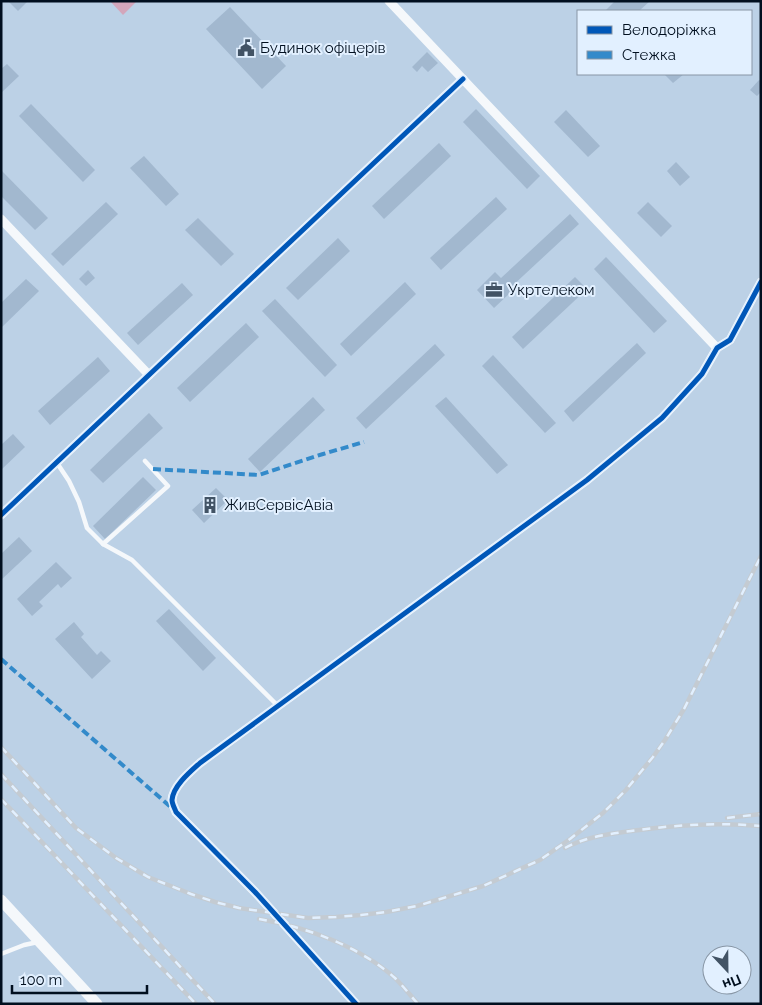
<svg xmlns="http://www.w3.org/2000/svg" width="762" height="1005" font-family="Raleway,sans-serif">
  <style>
    .green { fill: #d3a6bb }
    .building { fill: #a2b8cf }
    .lines { fill: none; stroke-linecap: round; stroke-linejoin: round }
    .service { stroke: #f5f8fb; stroke-width: 4.5 }
    .minor { stroke: #f5f8fb; stroke-width: 9 }
    .tertiary { stroke: #f5f8fb; stroke-width: 11 }
    .rail-casing { stroke: #c4cbd2; stroke-width: 4.5 }
    .rail { stroke: #e2f0ff; stroke-width: 2.5; stroke-dasharray: 8; stroke-linecap: butt }
    .quiet { stroke: #338aca; stroke-width: 4; stroke-dasharray: 8 4; stroke-linecap: butt }
    .cycleway-casing { stroke: #e2f0ff; stroke-width: 8 }
    .cycleway { stroke: #0057b8; stroke-width: 5 }
    .labels { text-anchor: middle; stroke-width: 4; stroke-linejoin: round; paint-order: stroke }
    .poi-label { font-size: 15px; fill: #010f1f; stroke: #e2f0ff; text-anchor: start }
  </style>
  <rect width="100%" height="100%" fill="#bcd1e6"/>
  <path class="green" d="M110,1H137L123,15Z"/>
  <g class="building">
    <path d="M8,1H28L18,11Z"/>
    <path d="M615,1H650L639,11H605Z"/>
    <path d="M230,7L286,66L262,89L206,29Z"/>
    <path d="M427,52L438,63L428,72L422,66L417,72L412,67Z"/>
    <path d="M7,64L19,76L1,93V69Z"/>
    <path d="M664,74H684L673,83Z"/>
    <path d="M759,80L761,81V92L757,96L750,90Z"/>
    <path d="M31,104L95,170L83,182L19,116Z"/>
    <path d="M476,109L540,176L527,189L463,122Z"/>
    <path d="M566,110L600,146L588,157L554,122Z"/>
    <path d="M439,143L451,156L384,219L372,206Z"/>
    <path d="M144,156L179,194L166,206L130,168Z"/>
    <path d="M676,162L690,177L680,186L667,171Z"/>
    <path d="M1,170L48,218L35,230L1,196Z"/>
    <path d="M496,197L507,209L441,270L430,258Z"/>
    <path d="M106,202L118,214L63,266L51,254Z"/>
    <path d="M648,202L672,226L661,237L637,213Z"/>
    <path d="M570,214L579,224L510,288L512,291L494,308L477,290L495,272L501,278Z"/>
    <path d="M198,218L234,254L221,266L185,230Z"/>
    <path d="M338,238L350,251L298,300L286,288Z"/>
    <path d="M606,257L667,321L654,333L594,269Z"/>
    <path d="M88,270L95,278L86,286L79,279Z"/>
    <path d="M575,277L587,289L523,349L512,337Z"/>
    <path d="M26,279L39,291L1,328V303Z"/>
    <path d="M405,282L416,294L351,356L340,344Z"/>
    <path d="M182,283L193,295L138,345L127,333Z"/>
    <path d="M275,299L337,365L325,377L262,311Z"/>
    <path d="M246,323L259,337L190,402L177,388Z"/>
    <path d="M637,343L646,353L573,422L564,411Z"/>
    <path d="M435,344L445,355L366,429L356,418Z"/>
    <path d="M493,355L556,423L545,433L482,366Z"/>
    <path d="M98,357L110,371L50,425L38,411Z"/>
    <path d="M313,397L325,410L260,472L248,459Z"/>
    <path d="M446,397L508,465L497,474L435,406Z"/>
    <path d="M149,413L163,428L103,483L90,470Z"/>
    <path d="M13,434L25,447L1,470V445Z"/>
    <path d="M143,477L156,490L105,539L93,526Z"/>
    <path d="M216,488L228,500L204,523L192,510Z"/>
    <path d="M19,537L32,551L1,580V554Z"/>
    <path d="M56,562L72,578L61,588L58,584L39,602L43,606L32,616L17,599Z"/>
    <path d="M169,609L216,658L203,671L156,621Z"/>
    <path d="M74,622L84,634L81,637L97,655L101,651L111,661L92,679L55,639Z"/>
  </g>
  <g class="lines">
    <g class="service">
      <path d="M57,463L69,481L79,502L87,528L103,544L132,560L278,706"/>
      <path d="M103,544L168,486L145,461"/>
      <path d="M1,954L24,945L38,942"/>
    </g>
    <g class="minor">
      <path d="M389,1L717,348"/>
      <path d="M1,219L149,375"/>
      <path d="M1,515L149,375L463,79"/>
      <path d="M356,1004L255,892L176,812C175,809 172,804 172,800C173,786 190,772 200,763L587,480L662,418L702,374L717,348L730,340L761,282"/>
    </g>
    <path class="tertiary" d="M1,900L97,1004"/>
    <g class="rail-casing">
      <g id="rail">
        <path d="M1,747L76,828L116,858L148,877L191,894L215,902L239,908L308,918L336,917L361,915L386,912L417,906L483,886L540,860L570,839L603,813L626,790L653,757L665,740L684,709L761,556"/>
        <path d="M1,774L215,1004"/>
        <path d="M1,799L196,1004"/>
        <path d="M727,818L761,814"/>
        <path d="M565,848C585,837 609,834 631,831C674,825 718,822 761,826"/>
        <path d="M259,919C306,927 359,946 395,978C403,986 410,995 418,1004"/>
      </g>
    </g>
    <use href="#rail" class="rail"/>
    <g class="quiet">
      <path d="M153,469L259,475L323,454L364,442"/>
      <path d="M1,659L173,809"/>
    </g>
    <g class="cycleway-casing">
      <g id="cycleway">
        <path d="M1,515L149,375L463,79"/>
        <path d="M356,1004L255,892L176,812C175,809 172,804 172,800C173,786 190,772 200,763L587,480L662,418L702,374L717,348L730,340L761,282"/>
      </g>
    </g>
    <use href="#cycleway" class="cycleway"/>
  </g>
  <defs>
    <g id="civic-bare" transform="scale(1.35)"><path d="M-.6-6.5H3V-4.5H.6V-3L4-1V1h2V6H-6V1h2V-1L-.6-3ZM-1.2 2.5V6h2.4V2.5Z" fill="#425365" stroke="#e2f0ff" stroke-width="2.5" paint-order="stroke"/></g>
    <g id="office-bare" transform="scale(1.35)"><path d="M-6-3h4V-5.5h4V-3h4V5H-6ZM-1-4.5V-3h2v-1.5ZM-6 0V1H6V0Z" fill="#425365" stroke="#e2f0ff" stroke-width="2.5" paint-order="stroke"/></g>
    <g id="building-bare" transform="scale(1.35)"><path d="M-4-6H4V6H1V3H-1V6H-4ZM-2.5-4.3h1.7v1.8h-1.7ZM.8-4.3h1.7v1.8H.8ZM-2.5-1h1.7V.8h-1.7ZM.8-1h1.7V.8H.8Z" fill="#425365" stroke="#e2f0ff" stroke-width="2.5" paint-order="stroke"/></g>
  </defs>
  <g fill-rule="evenodd">
    <use href="#civic-bare" x="246" y="48"/>
    <use href="#office-bare" x="494" y="290"/>
    <use href="#building-bare" x="210" y="505"/>
  </g>
  <g class="labels">
    <g class="poi-label">
      <text x="260" y="53">Будинок офіцерів</text>
      <text x="508" y="295">Укртелеком</text>
      <text x="224" y="510">ЖивСервісАвіа</text>
    </g>
  </g>
  <rect width="762" height="1005" fill="none" stroke="#010f1f" stroke-width="5"/>
  <rect x="577" y="10" width="175" height="65" fill="#e2f0ff" stroke="#8896a5"/>
  <rect x="587" y="26" width="25" height="8" fill="#0057b8" stroke="#8896a5"/>
  <text x="622" y="35" font-size="15" fill="#010f1f">Велодоріжка</text>
  <rect x="587" y="51" width="25" height="8" fill="#338aca" stroke="#8896a5"/>
  <text x="622" y="60" font-size="15" fill="#010f1f">Стежка</text>
  <g transform="translate(727 970) rotate(158)"><circle r="24" fill="#e2f0ff" stroke="#8896a5"/>
  <path d="M0-4L9 19L0 12L-9 19Z" fill="#425365"/>
  <text y="-8" font-size="14" font-weight="bold" text-anchor="middle" fill="#010f1f">Пн</text>
  </g>
  <path d="M12 985v8h135v-8" fill="none" stroke="#010f1f" stroke-width="2.5"/>
  <text x="20" y="985" font-size="15" fill="#010f1f" stroke="#e2f0ff" stroke-width="4" paint-order="stroke">100 m</text>
</svg>
